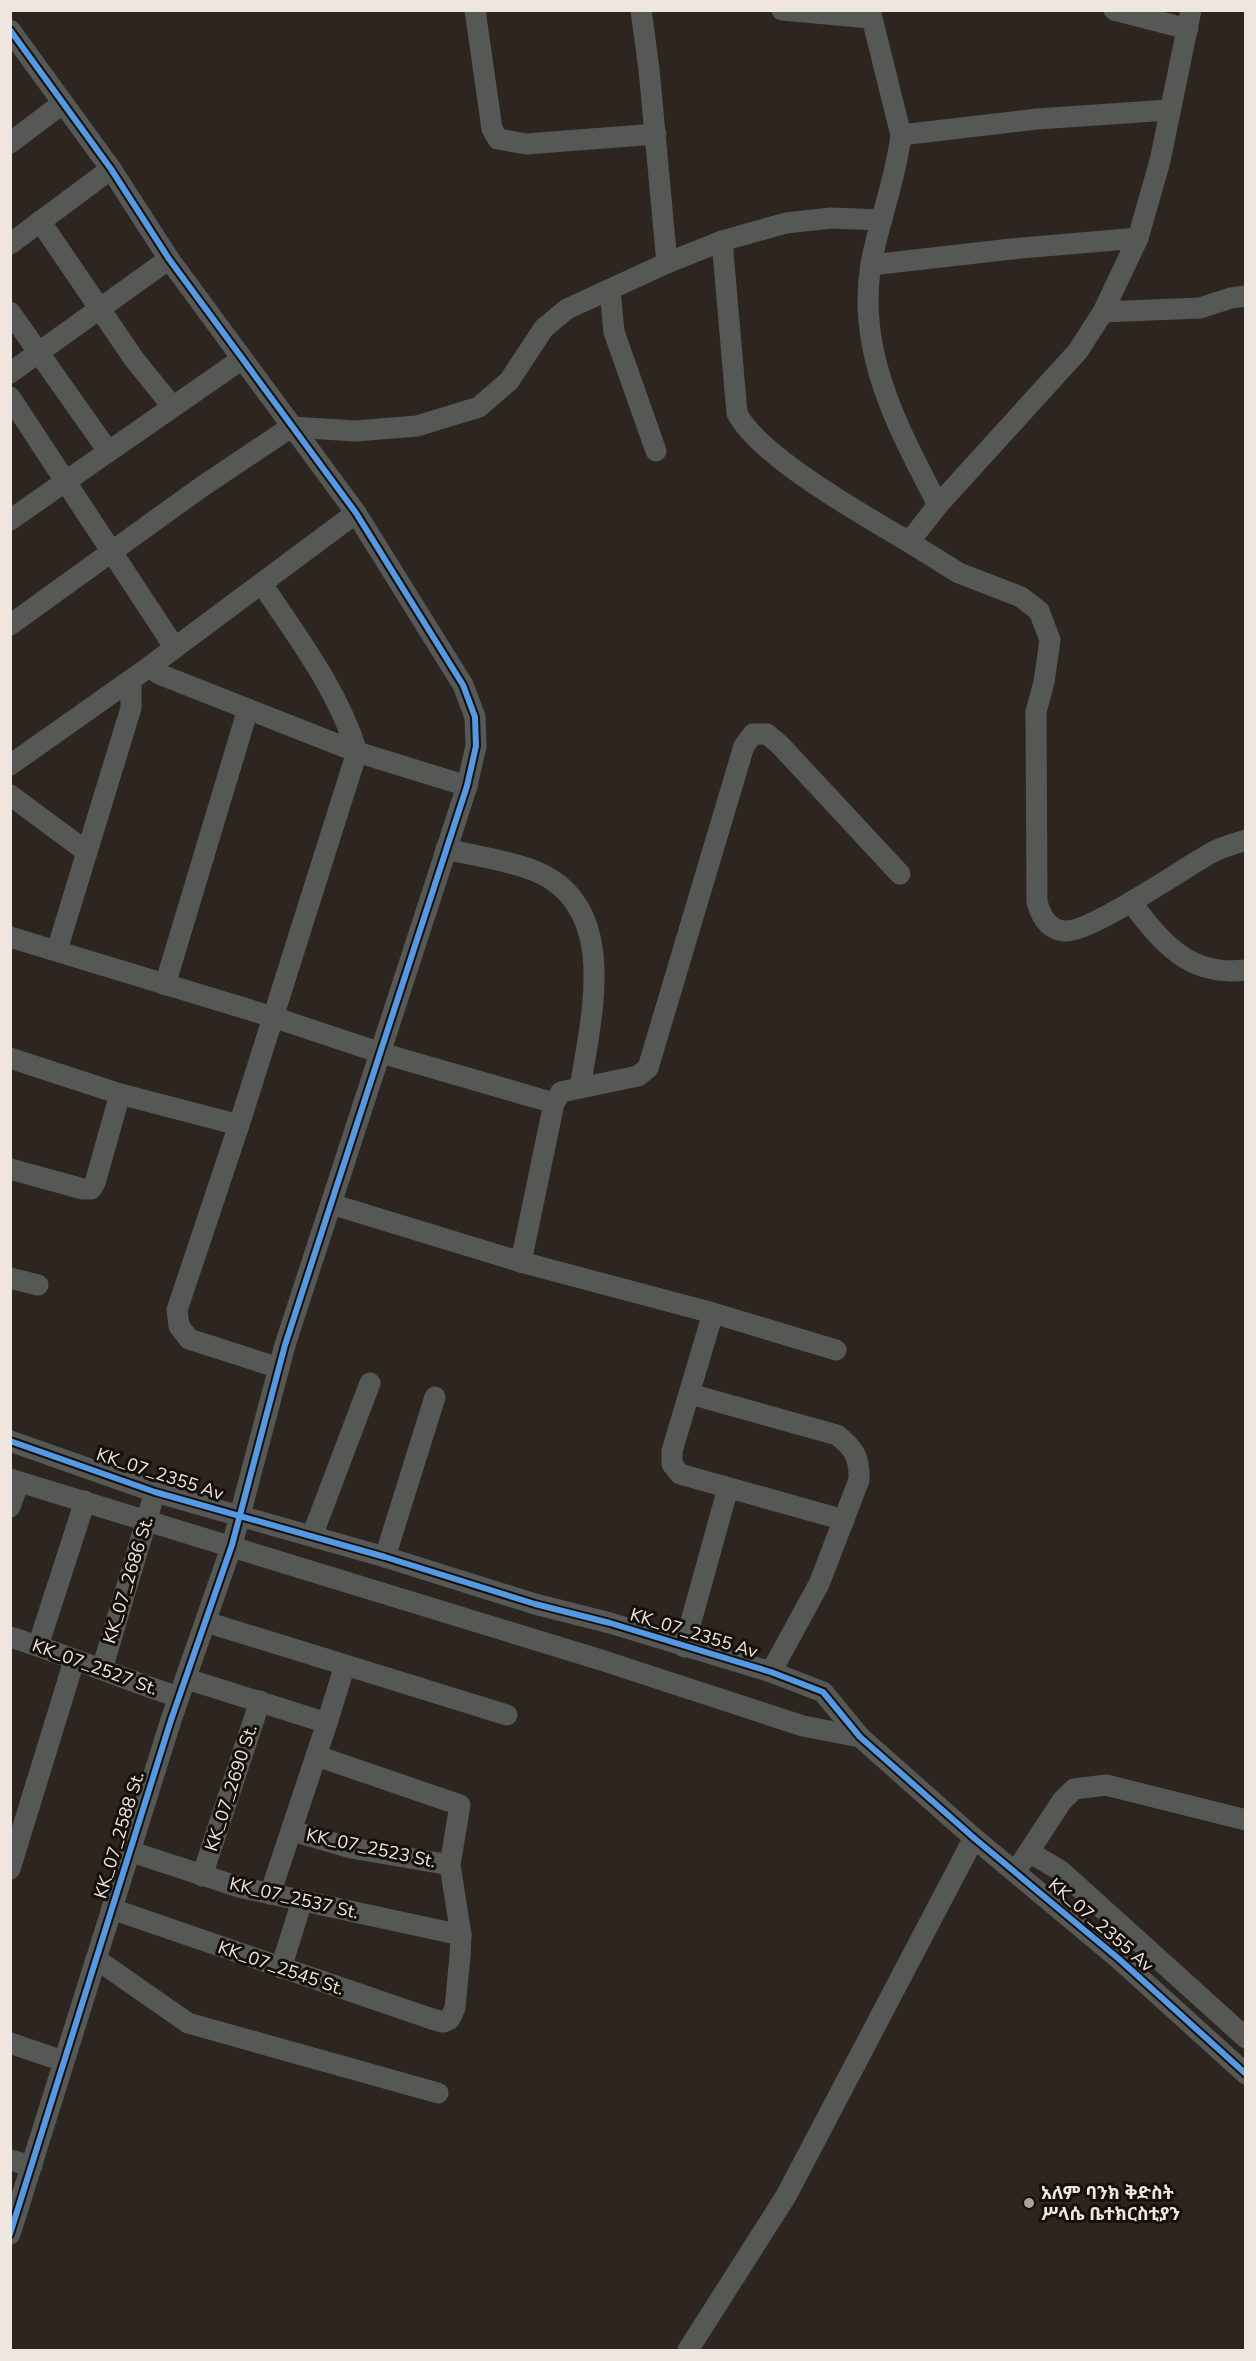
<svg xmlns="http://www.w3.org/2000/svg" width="1256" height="2361" font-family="'Nunito Sans','Noto Sans Ethiopic',sans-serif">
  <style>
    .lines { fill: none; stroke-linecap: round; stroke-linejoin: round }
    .street { stroke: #565856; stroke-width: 21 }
    .cycleway-casing { stroke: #16100b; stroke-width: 10 }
    .cycleway { stroke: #5399e6; stroke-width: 6 }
    .poi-dot { fill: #aba39c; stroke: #16100b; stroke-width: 2 }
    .labels { text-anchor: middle; stroke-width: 6; stroke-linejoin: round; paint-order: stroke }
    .street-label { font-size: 18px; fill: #efe6df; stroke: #16100b }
    .poi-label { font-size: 18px; font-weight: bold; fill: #efe6df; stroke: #16100b; text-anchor: start }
  </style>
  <rect width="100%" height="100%" fill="#2d2620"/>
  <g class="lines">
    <g class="street">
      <path d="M475,10L492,129L498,139L526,144L656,134"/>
      <path d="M782,10L870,18"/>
      <path d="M870,10L901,135C896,179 879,220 871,264C856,352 899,430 938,505"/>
      <path d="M1114,10L1188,29"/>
      <path d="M10,30L111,169L169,259L356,513L463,685L475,717L476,746L467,786L285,1345L232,1545L171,1720L10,2234"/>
      <path d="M901,135L1037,119L1169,110"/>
      <path d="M10,143L63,103"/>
      <path d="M40,221L134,359L172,406"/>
      <path d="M722,241L786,223L831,218L882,220"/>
      <path d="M10,244L111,169"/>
      <path d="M667,263L722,241L737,413C758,456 865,516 909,542L938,505L1078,351L1103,312L1138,238L1160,161L1191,10"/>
      <path d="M871,265L1011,249L1138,238"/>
      <path d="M610,290L614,332L656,451"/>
      <path d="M10,312L108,451"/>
      <path d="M1103,312L1200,308L1231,298L1246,296"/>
      <path d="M10,373L169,259"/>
      <path d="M10,397L175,648"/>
      <path d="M10,520L242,359"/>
      <path d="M909,542L959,573L1021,597L1039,611L1050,640L1044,682L1036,712L1037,902C1041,916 1048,931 1067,931C1092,931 1184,868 1211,853C1221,847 1234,844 1246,840"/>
      <path d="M262,584C298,638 338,690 357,752L239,1125L177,1310L179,1326L189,1339L279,1368"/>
      <path d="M10,625L200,488L291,427L356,431L417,426L479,407L509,381L544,328L567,309L667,263L649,69L641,10"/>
      <path d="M149,667L159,674L357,752L467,786"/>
      <path d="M10,765L149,667L356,513"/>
      <path d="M10,795L87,852"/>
      <path d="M446,849C475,856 507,860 535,871C621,906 591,1018 580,1088"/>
      <path d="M1131,902C1162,943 1189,977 1246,970"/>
      <path d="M10,937L273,1017L381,1053L554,1103"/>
      <path d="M57,950L131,708V680"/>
      <path d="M165,985L248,709"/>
      <path d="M10,1058L120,1094L239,1125"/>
      <path d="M10,1169L83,1189H91L95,1183L120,1094"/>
      <path d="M331,1204L521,1262L713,1313L836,1350"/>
      <path d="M521,1262L554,1103L561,1092L638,1076L648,1068L744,746L753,734H767L780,745L900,874"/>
      <path d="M10,1278L38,1285"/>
      <path d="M713,1313L672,1451V1464L680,1474L844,1520"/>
      <path d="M690,1394L837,1435C854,1448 860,1458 859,1480L819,1584L771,1672"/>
      <path d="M10,1441L155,1492L385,1557L535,1604L610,1623L771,1672L823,1692L860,1737L974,1838L1119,1959L1246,2074"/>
      <path d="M10,1479L601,1660L803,1726L860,1737"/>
      <path d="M10,1507L19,1482"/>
      <path d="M312,1536L370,1383"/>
      <path d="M385,1557L435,1397"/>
      <path d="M206,1622L507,1715"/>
      <path d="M10,1637C68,1655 122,1679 179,1697"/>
      <path d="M38,1646L85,1501"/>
      <path d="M684,1647L728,1488"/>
      <path d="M102,1669L155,1492"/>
      <path d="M187,1679L327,1723L270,1894"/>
      <path d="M327,1723L345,1665"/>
      <path d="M292,1831L351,1848L450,1865"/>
      <path d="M129,1851L239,1887L461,1935"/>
      <path d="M1029,1852L1061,1871L1246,2038"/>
      <path d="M1022,1862L1062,1801L1074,1789L1106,1785L1246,1820"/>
      <path d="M10,1869L74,1661"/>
      <path d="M202,1876L260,1701"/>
      <path d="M112,1909L432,2019L443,2022L450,2019L455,2008L460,1956L461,1935L450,1865L460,1805L317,1756"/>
      <path d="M96,1959L188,2023L438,2093"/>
      <path d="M281,1968L302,1901"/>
      <path d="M10,2043L63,2061"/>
      <path d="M10,2160L32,2166"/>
      <path d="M688,2350L786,2196L974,1838"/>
    </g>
    <g class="cycleway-casing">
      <g id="cycleway">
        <path d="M10,30L111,169L169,259L356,513L463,685L475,717L476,746L467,786L285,1345L232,1545L171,1720L10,2234"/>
        <path d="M10,1441L155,1492L385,1557L535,1604L610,1623L771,1672L823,1692L860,1737L974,1838L1119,1959L1246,2074"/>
      </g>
    </g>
    <use href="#cycleway" class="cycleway"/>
  </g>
  <circle class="poi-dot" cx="1029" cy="2203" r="6"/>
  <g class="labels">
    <g class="street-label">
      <text transform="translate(160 1474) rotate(18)" y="6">KK_07_2355 Av</text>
      <text transform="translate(128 1580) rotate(-73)" y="6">KK_07_2686 St.</text>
      <text transform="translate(694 1633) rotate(17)" y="6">KK_07_2355 Av</text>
      <text transform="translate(95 1667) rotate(20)" y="6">KK_07_2527 St.</text>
      <text transform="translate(231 1788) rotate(-72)" y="6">KK_07_2690 St.</text>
      <text transform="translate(119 1835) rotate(-73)" y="6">KK_07_2588 St.</text>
      <text transform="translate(371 1848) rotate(12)" y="6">KK_07_2523 St.</text>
      <text transform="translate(294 1898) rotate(13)" y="6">KK_07_2537 St.</text>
      <text transform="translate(1101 1925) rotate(41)" y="6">KK_07_2355 Av</text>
      <text transform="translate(281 1968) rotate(19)" y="6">KK_07_2545 St.</text>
    </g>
    <g class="poi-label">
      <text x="1041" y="2199">አለም ባንክ ቅድስት<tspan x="1041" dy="21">ሥላሴ ቤተክርስቲያን</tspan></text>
    </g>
  </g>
  <rect width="1256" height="2361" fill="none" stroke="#efe6df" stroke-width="24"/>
</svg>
